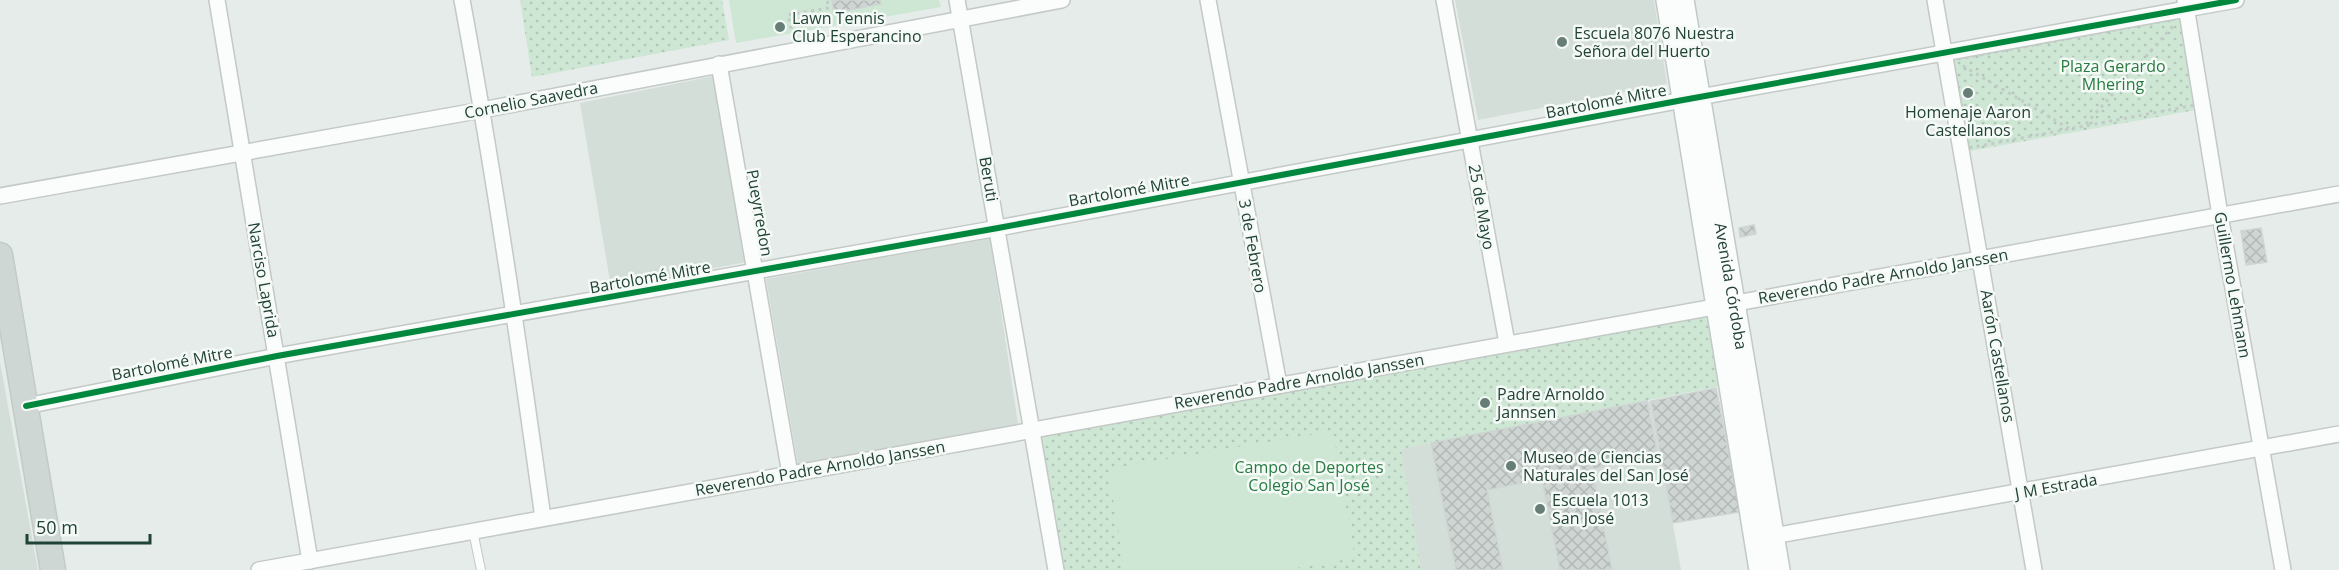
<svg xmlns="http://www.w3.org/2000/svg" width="2339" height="570" font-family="'Open Sans',sans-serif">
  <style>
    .built { fill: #d4ded9 }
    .grass { fill: url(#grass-dots) }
    .pitch { fill: #cee6d4 }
    .building { fill: url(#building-cross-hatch); stroke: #ced5d2; stroke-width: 1.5 }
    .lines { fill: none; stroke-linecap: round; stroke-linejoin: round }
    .service-casing { stroke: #c3c9c6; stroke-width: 10 }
    .minor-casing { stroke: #c3c9c6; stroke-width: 18 }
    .secondary-casing { stroke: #c1cac6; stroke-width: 24 }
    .primary-casing { stroke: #c1cbc7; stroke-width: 27 }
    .path { stroke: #c2cbc7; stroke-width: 3; stroke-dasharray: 3 4.5; stroke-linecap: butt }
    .service { stroke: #fbfcfc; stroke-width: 8 }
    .minor { stroke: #fbfcfc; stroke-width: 15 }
    .secondary { stroke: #fbfcfc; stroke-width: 21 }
    .primary { stroke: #ced7d4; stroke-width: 24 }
    .cycleway-casing { stroke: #f5faf7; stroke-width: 10 }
    .cycleway { stroke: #00873e; stroke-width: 6 }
    .poi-dot { fill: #667e75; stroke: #f5faf7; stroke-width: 2 }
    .labels { text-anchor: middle; stroke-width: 5; stroke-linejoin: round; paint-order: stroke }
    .poi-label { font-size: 16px; fill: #214236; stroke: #f5faf7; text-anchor: start }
    .park-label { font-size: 16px; fill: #287c42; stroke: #f5faf7 }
    .street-label { font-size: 16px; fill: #214236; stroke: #f5faf7 }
  </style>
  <defs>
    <pattern id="grass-dots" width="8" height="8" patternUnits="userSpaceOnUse" patternTransform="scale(1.5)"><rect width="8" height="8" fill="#cee6d4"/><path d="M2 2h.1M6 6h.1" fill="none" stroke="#b1c6b7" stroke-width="1.8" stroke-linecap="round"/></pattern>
    <pattern id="building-cross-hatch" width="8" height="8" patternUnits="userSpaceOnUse" patternTransform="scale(1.5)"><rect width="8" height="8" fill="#ced5d2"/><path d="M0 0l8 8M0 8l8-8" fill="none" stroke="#b1b8b5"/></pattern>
  </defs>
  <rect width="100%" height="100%" fill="#e6ece9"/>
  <g class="built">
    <path d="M1455,0H1654L1667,84L1478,120Z"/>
    <path d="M714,76L747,262L611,287L580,103Z"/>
    <path d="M990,238L1018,424L798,465L766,279Z"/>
    <path d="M0,362L38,570H0Z"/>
    <path d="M1651,401L1681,570H1421L1400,449Z"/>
  </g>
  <g class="grass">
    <path d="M520,0H722L729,40L532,77Z"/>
    <path d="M2185,12L2201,109L1965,152L1948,56Z"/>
    <path d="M1706,308L1719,386L1401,449L1421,570H1056L1031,430Z"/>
  </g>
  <g class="pitch">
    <path d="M729,0H939L941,7L736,43Z"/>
    <path d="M1333,431L1355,558L1284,570H1125L1108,469Z"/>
  </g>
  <g class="building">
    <path d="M832,0H880L881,4L834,13Z"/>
    <path d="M1754,225L1756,234L1740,237L1739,228Z"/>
    <path d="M2261,228L2267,262L2246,265L2241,231Z"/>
    <path d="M1716,388L1740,512L1673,523L1651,401Z"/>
    <path d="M1647,401L1658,456L1592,469L1612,570H1560L1542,479L1487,490L1503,570H1456L1431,443Z"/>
  </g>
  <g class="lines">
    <g class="service-casing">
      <path id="service" d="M473,531L481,570"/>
    </g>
    <g class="minor-casing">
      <g id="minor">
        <path d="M217,0L310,561"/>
        <path d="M462,0C494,172 519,345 543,518"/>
        <path d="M957,0L1056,570"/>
        <path d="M1208,0L1279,385"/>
        <path d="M1444,0L1507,343"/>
        <path d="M1935,0L2034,570"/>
        <path d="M2185,0L2220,215L2283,570"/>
        <path d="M719,64L790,474"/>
        <path d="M0,196L482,110L1062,0"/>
        <path d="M26,406L277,356L998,228L1683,100L2236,0"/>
        <path d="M1773,536L2339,434"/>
        <path d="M259,570L2339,194"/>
      </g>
    </g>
    <g class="secondary-casing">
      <g id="secondary">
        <path d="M1667,0L1760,570"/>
        <path id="s1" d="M1683,0L1779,570"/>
      </g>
    </g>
    <g class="primary-casing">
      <path id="primary" d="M0,255L53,570"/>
    </g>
    <g class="path">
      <path d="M2181,18L2195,105L1969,148L1953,60Z"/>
      <path d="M793,36L788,15L829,8L827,0"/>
      <path d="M1963,66L2070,129"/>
      <path d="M2086,124L2173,26"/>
    </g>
    <use href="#service" class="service"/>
    <use href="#minor" class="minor"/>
    <use href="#secondary" class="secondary"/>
    <use href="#primary" class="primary"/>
    <g class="cycleway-casing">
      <path id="cycleway" d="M26,406L277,356L998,228L1683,100L2236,0"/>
    </g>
    <use href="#cycleway" class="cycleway"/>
  </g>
  <g class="poi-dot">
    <circle cx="780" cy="27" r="6"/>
    <circle cx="1562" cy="42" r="6"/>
    <circle cx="1968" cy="93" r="6"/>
    <circle cx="1485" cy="403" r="6"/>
    <circle cx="1511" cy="466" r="6"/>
    <circle cx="1540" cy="509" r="6"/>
  </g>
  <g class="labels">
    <g class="poi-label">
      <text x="792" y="24">Lawn Tennis<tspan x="792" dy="18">Club Esperancino</tspan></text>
      <text x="1574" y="39">Escuela 8076 Nuestra<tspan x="1574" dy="18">Señora del Huerto</tspan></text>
      <text x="1968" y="118" text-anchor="middle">Homenaje Aaron<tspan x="1968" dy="18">Castellanos</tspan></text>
      <text x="1497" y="400">Padre Arnoldo<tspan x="1497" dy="18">Jannsen</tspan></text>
      <text x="1523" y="463">Museo de Ciencias<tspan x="1523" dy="18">Naturales del San José</tspan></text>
      <text x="1552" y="506">Escuela 1013<tspan x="1552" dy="18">San José</tspan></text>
    </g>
    <g class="park-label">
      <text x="2113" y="72">Plaza Gerardo<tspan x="2113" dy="18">Mhering</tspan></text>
      <text x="1309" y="473">Campo de Deportes<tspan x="1309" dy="18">Colegio San José</tspan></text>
    </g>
    <g class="street-label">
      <text transform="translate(531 100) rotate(-11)" y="6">Cornelio Saavedra</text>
      <text transform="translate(1606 101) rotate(-11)" y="6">Bartolomé Mitre</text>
      <text transform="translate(989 179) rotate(80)" y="6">Beruti</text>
      <text transform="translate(1129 190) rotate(-10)" y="6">Bartolomé Mitre</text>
      <text transform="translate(1482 207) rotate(80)" y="6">25 de Mayo</text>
      <text transform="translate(760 213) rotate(80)" y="6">Pueyrredon</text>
      <text transform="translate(1253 246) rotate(80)" y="6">3 de Febrero</text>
      <text transform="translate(1883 276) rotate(-10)" y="6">Reverendo Padre Arnoldo Janssen</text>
      <text transform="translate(650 277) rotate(-10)" y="6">Bartolomé Mitre</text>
      <text transform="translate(264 280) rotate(80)" y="6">Narciso Laprida</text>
      <text dy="6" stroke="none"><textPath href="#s1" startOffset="290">Avenida Córdoba</textPath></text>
      <text transform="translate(2233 285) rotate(80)" y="6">Guillermo Lehmann</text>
      <text transform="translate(1998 356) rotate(80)" y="6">Aarón Castellanos</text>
      <text transform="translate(172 363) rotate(-11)" y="6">Bartolomé Mitre</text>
      <text transform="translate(1299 381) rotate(-10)" y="6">Reverendo Padre Arnoldo Janssen</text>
      <text transform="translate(820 468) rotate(-10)" y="6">Reverendo Padre Arnoldo Janssen</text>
      <text transform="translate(2056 486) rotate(-10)" y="6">J M Estrada</text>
    </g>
  </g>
  <path d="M27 534v9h123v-9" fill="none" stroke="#214236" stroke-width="3"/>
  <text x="36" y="534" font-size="18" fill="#214236" stroke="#f5faf7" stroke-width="4.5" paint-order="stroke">50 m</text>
</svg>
